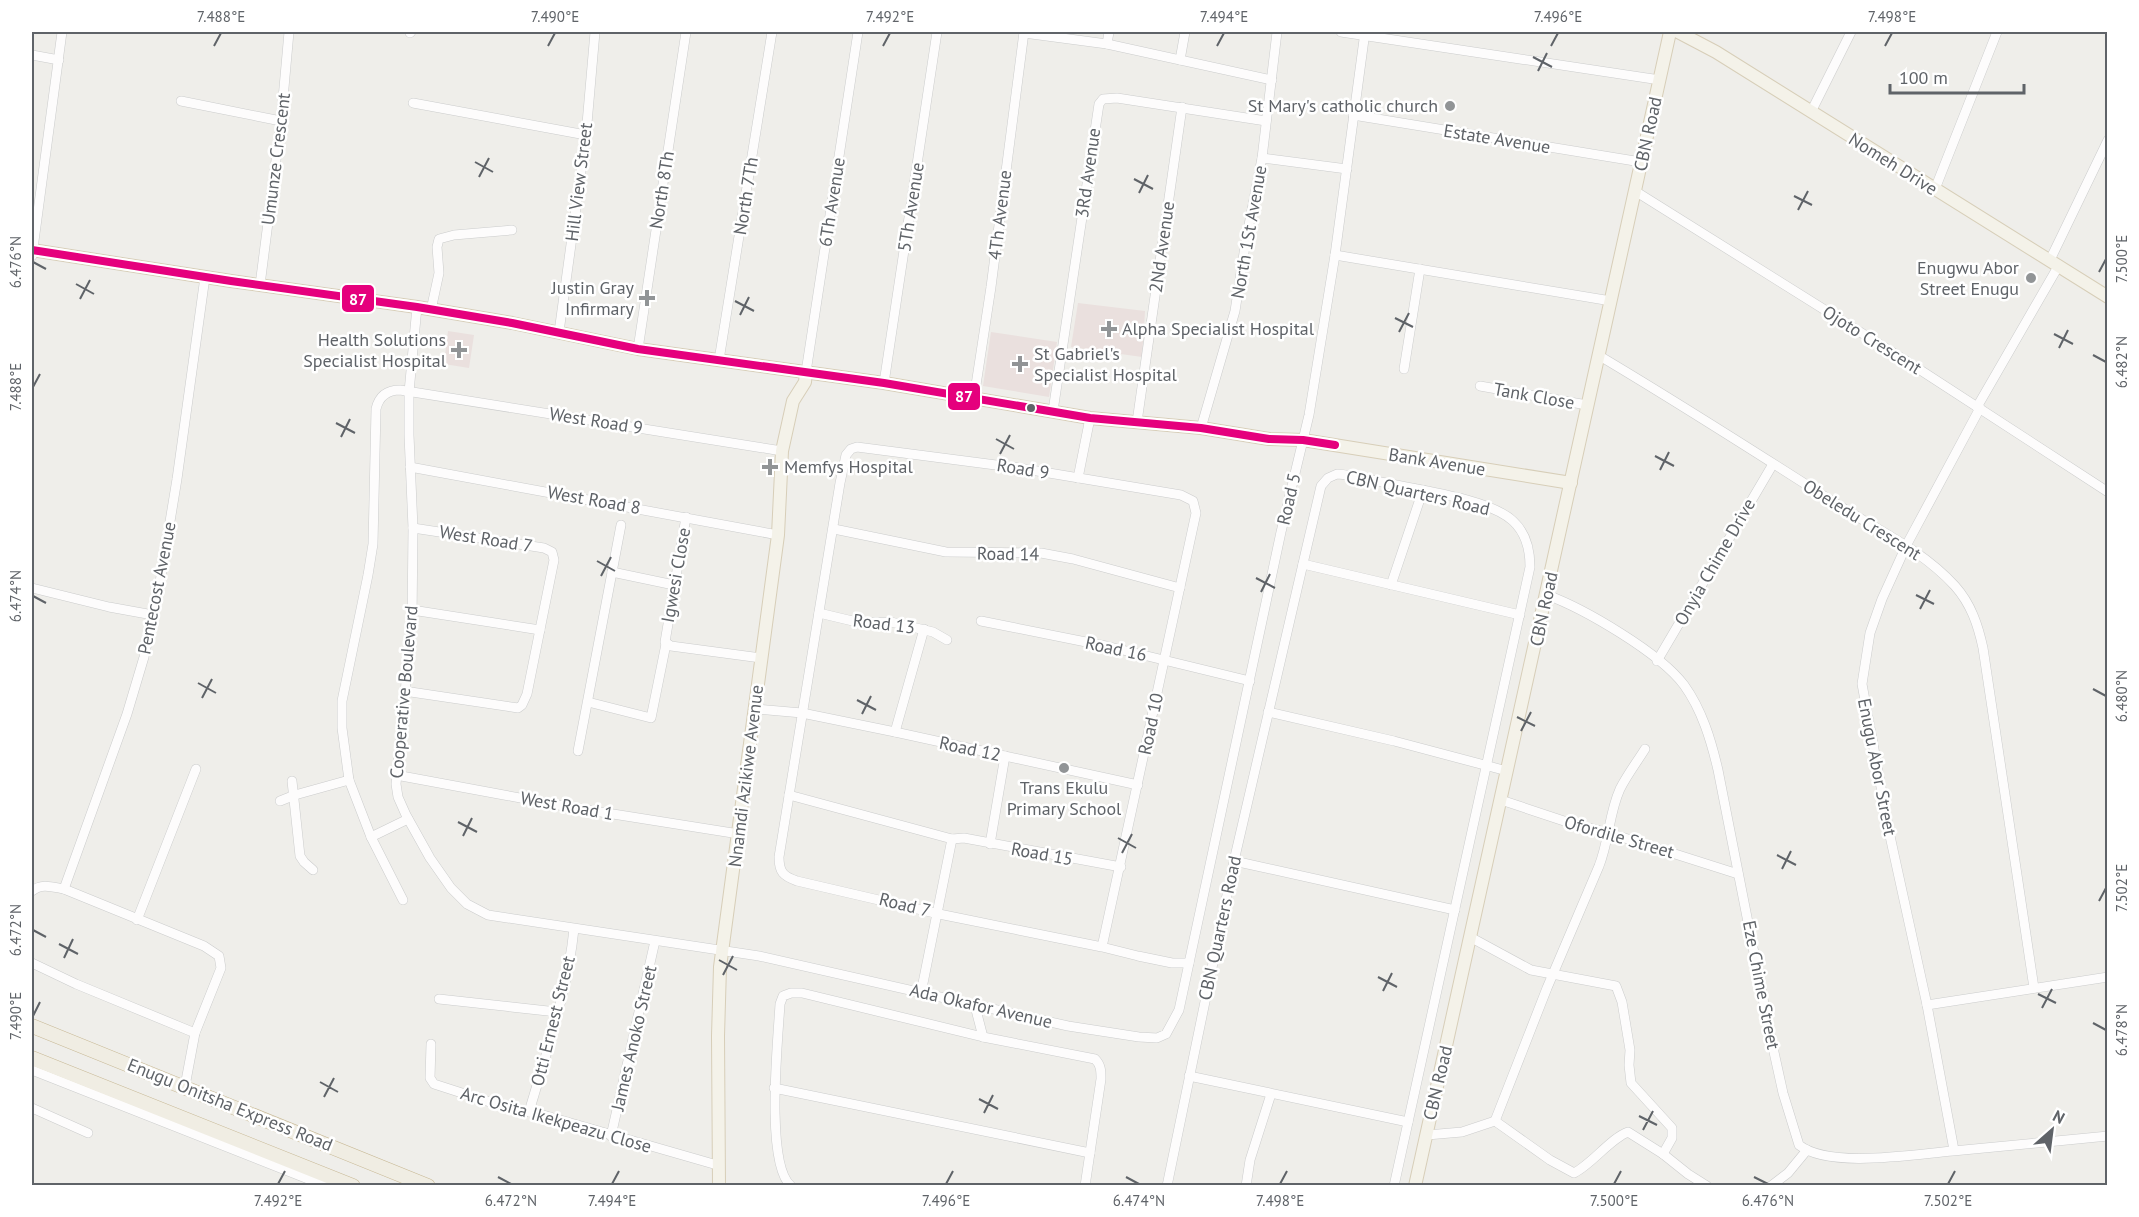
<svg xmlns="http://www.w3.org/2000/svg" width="2139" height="1217" font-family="'PT Sans',sans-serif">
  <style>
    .medical { fill: #eae0de }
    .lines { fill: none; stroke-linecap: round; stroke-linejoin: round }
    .minor-casing { stroke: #cbcccc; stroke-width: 10 }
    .major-casing { stroke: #d7ceb8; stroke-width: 14 }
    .highway-casing { stroke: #c8b996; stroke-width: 15 }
    .minor { stroke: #fdfcfc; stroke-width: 9 }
    .major { stroke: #f4f2e9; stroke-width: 12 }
    .highway { stroke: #f0ede3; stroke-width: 14 }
    .bus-1-casing { stroke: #fff; stroke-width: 12 }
    .bus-1 { stroke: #e5007d; stroke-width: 8 }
    .ticks { fill: none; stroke: #5f6368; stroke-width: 2 }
    .poi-dot { fill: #919496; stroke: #fff; stroke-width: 2 }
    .bus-dot { fill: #5f6368; stroke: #fff; stroke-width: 2 }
    .labels { text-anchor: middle; stroke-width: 5; stroke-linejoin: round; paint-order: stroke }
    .poi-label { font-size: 18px; fill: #5f6368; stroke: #fff; text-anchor: end }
    .street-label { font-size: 18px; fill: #5f6368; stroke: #fff }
    .line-badge { stroke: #fff; stroke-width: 2 }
    .badge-label { font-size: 16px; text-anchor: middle; font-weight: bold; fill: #fff }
    .neatline { fill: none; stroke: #5f6368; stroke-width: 2 }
    .ticks-label { font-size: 15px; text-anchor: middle; fill: #5f6368 }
  </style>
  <rect width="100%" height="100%" fill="#efeeea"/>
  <g class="medical">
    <path d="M1078,303L1145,311L1142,357L1071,347Z"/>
    <path d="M448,331L474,335L469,368L444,364Z"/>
    <path d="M991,332L1057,342L1049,397L983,386Z"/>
  </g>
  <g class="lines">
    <g class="minor-casing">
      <g id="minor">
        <path d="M1341,32L1660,80"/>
        <path d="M410,33L411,32"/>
        <path d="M1024,33L1107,44L1272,80"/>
        <path d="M1107,44L1109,32"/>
        <path d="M32,55L59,60"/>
        <path d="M1180,60L1185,32"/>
        <path d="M181,101L281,121"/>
        <path d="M413,103L586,135"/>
        <path d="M1811,112L1851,32"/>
        <path d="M1353,115L1641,162"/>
        <path d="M1262,158L1347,169"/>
        <path d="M1935,189L1997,32"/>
        <path d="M1635,191L1908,362L2108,492"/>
        <path d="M1335,255L1611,301"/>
        <path d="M32,256L62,32"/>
        <path d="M2050,260L2108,140"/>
        <path d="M260,285L281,121L289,32"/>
        <path d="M417,307L409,392V435L413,528L412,621L396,784L398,797L406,815L430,858L451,888L467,904L488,915L759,956L1068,1026L1139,1037L1157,1038L1166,1034L1179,1010L1281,532L1309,415L1335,255L1365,32"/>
        <path d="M431,310L439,273L437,247L439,239L454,235L512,230"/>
        <path d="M559,332L586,135L595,32"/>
        <path d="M638,349L686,32"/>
        <path d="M1598,355C1679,403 1757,453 1835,503C1877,530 1921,549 1955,586C1971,604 1978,625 1983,648L2034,988"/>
        <path d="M719,360L772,32"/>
        <path d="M1404,369L1420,269"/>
        <path d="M806,372L858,32"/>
        <path d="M884,383L937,32"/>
        <path d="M1480,386L1587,405"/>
        <path d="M974,398L991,287L1024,32"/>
        <path d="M1977,407L2059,265"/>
        <path d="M1053,411L1099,104L1103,99L1117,98L1266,121"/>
        <path d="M1137,422L1182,107"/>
        <path d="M1201,428L1235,311L1246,240L1262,158L1277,32"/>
        <path d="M410,467L778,535"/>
        <path d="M1078,478L1090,418"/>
        <path d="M686,517L665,642L671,646L761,658"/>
        <path d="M834,529L946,552L1041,553L1073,559L1180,588"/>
        <path d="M1303,564L1520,615"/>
        <path d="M612,572L674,585"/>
        <path d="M1391,585L1423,490"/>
        <path d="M32,588L109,607L153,615"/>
        <path d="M1547,595C1585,609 1660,653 1684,685C1702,710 1711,740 1718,770L1770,1034L1783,1093L1799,1145C1829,1169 1916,1154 1953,1151C2004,1146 2056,1141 2108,1136"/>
        <path d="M412,610L540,630"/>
        <path d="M819,613L861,623L891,622L933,632L947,640"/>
        <path d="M981,621L1106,646L1250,681"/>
        <path d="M1657,661L1773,464"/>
        <path d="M404,691L518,708L522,705L527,694L554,560L552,552L544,548L413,528"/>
        <path d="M588,702L651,718L666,644"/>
        <path d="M755,709L802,713L895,732L1138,785"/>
        <path d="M1268,712L1394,741L1507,771"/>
        <path d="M895,732L924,629"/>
        <path d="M578,751L621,525"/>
        <path d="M396,775L569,807L739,834"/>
        <path d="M349,780L342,728V701L368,575L373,544L376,409C379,396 387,390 400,390L782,451"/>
        <path d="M292,781L300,856L304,862L313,870"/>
        <path d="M789,795L952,839L964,838L1121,867"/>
        <path d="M1501,800L1570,823L1609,833L1738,874"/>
        <path d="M280,801L295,795L349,780L371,837L403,900"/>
        <path d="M371,837L408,819"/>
        <path d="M990,844L1005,756"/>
        <path d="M1234,861L1455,910"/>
        <path d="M64,889L127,714L144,657L159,588L177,479L205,277"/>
        <path d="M32,891C42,883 52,887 64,889L204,946L219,956L221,968L195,1033L185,1086"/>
        <path d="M137,920L196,769"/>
        <path d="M1470,937L1531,970L1616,986L1622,1002L1630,1050L1629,1065L1631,1083L1672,1128V1138L1663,1154"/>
        <path d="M1102,947L1196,513L1193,501L1181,495L1019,468L857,447L851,449L846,455L840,483L779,857C779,872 783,876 797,881L939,914L1102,947L1138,956L1172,963H1189"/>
        <path d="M32,963L76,984L195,1033"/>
        <path d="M921,993L952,839"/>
        <path d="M439,999L557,1012"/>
        <path d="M1927,1005L2108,977"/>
        <path d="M975,1006L983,1037"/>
        <path d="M431,1044L430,1078L434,1084L496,1104L543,1115L717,1165"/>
        <path d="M32,1070L326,1186"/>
        <path d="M1189,1076L1408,1122"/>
        <path d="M774,1088L1090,1153"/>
        <path d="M32,1108L88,1133"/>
        <path d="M529,1112C546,1054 568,989 574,929"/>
        <path d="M1495,1121L1547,988L1599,866C1609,841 1609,813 1620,789C1627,775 1637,762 1645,749"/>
        <path d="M1495,1121L1550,1160L1574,1173C1592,1164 1611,1138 1628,1132L1663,1154L1688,1174L1707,1186"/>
        <path d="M1427,1135L1462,1132L1495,1121"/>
        <path d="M611,1136L655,941"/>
        <path d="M1954,1150L1927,1005L1890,836L1862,684L1870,633L1882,599L1907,544L1980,408"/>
        <path d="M791,1186C765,1164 778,1039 780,1004L783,996L791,993H802L983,1037L1095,1059C1101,1065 1101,1071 1101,1079L1085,1186"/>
        <path d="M1167,1186L1234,861L1321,486L1328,478L1337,474C1353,475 1370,480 1386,483C1418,490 1490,499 1513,521C1526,533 1530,550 1530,567L1394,1186"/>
        <path d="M1246,1186L1250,1160L1271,1094"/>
        <path d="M1771,1186L1788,1173L1807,1150"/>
      </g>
    </g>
    <g class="major-casing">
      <g id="major">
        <path d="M1678,32L1716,52L2108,297"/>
        <path d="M32,250L231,281L417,307L512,323L638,349L884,383L1090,418L1201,428L1269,439L1303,440L1571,483"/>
        <path d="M719,1186L718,1036L720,967L778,535L782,451L793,401L805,382L806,372"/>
        <path d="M1415,1186L1670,32"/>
      </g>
    </g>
    <g class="highway-casing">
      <g id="highway">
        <path d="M32,1026L428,1186"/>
        <path d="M32,1058L353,1186"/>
      </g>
    </g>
    <use href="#minor" class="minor"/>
    <use href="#major" class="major"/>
    <use href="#highway" class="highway"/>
    <g class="bus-1-casing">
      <path id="bus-1" d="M32,250L231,281L417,307L512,323L638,349L884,383L1090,418L1201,428L1269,439L1303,440L1335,445"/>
    </g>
    <use href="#bus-1" class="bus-1"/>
  </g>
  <path class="ticks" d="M214,46L221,33M548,46L555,33M883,46L890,33M1217,46L1224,33M1551,46L1558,33M1885,46L1892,33M1533,57L1552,67M1538,71L1547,53M475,162L493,172M479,177L489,158M1134,179L1153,189M1139,193L1148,175M1794,196L1812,205M1798,210L1808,191M33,262L46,269M2099,272L2106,259M76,284L94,294M80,299L90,280M735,301L754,311M740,315L749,297M1395,318L1413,327M1399,332L1409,313M2054,334L2073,344M2059,348L2068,330M2093,355L2106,362M33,387L40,374M336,423L355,433M341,437L350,419M996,439L1014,449M1000,454L1010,435M1655,456L1674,466M1660,470L1669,452M597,561L615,571M601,576L611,557M1256,578L1275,588M1261,592L1270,574M1916,595L1934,604M33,596L46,603M1920,609L1930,590M198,683L216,693M2093,689L2106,696M202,698L212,679M857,700L876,710M862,714L871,696M1517,717L1535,726M1521,731L1531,712M458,822L477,832M463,836L472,818M1118,838L1136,848M1122,853L1132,834M1777,855L1796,865M1782,869L1791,851M2099,901L2106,888M33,930L46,937M59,944L78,954M64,958L73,939M719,960L737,970M723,975L733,956M1378,977L1397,987M1383,991L1392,973M2038,994L2056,1003M2042,1008L2052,989M33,1016L40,1002M2093,1023L2106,1030M320,1082L338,1092M324,1097L334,1078M979,1099L998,1109M984,1113L993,1095M1639,1116L1657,1125M1643,1130L1653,1111M498,1177L511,1184M1126,1177L1139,1184M1754,1177L1768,1184M278,1184L285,1171M612,1184L619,1171M946,1184L953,1171M1280,1184L1287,1171M1614,1184L1621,1171M1948,1184L1955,1171"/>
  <g class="poi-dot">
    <circle cx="1450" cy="106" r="6"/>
    <circle cx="2031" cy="278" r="6"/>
    <path d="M644 289h6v6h6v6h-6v6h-6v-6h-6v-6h6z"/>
    <path d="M1106 320h6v6h6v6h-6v6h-6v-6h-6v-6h6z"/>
    <path d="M456 341h6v6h6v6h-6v6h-6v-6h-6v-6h6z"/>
    <path d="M1017 355h6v6h6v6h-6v6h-6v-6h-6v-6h6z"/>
    <path d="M767 458h6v6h6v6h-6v6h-6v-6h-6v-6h6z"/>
    <circle cx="1064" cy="768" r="6"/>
  </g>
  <circle class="bus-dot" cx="1031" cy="408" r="5"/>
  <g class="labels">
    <g class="poi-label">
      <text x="1438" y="112">St Mary's catholic church</text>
      <text x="2019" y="274">Enugwu Abor<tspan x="2019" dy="21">Street Enugu</tspan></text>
      <text x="634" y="294">Justin Gray<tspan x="634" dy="21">Infirmary</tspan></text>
      <text x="1122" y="335" text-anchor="start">Alpha Specialist Hospital</text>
      <text x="446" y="346">Health Solutions<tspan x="446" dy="21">Specialist Hospital</tspan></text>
      <text x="1034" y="360" text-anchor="start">St Gabriel's<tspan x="1034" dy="21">Specialist Hospital</tspan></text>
      <text x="784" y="473" text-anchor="start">Memfys Hospital</text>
      <text x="1064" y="794" text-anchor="middle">Trans Ekulu<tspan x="1064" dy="21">Primary School</tspan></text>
    </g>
    <g class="street-label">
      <text transform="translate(1648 134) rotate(-78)" y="6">CBN Road</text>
      <text transform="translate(1497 139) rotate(9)" y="6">Estate Avenue</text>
      <text transform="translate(276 159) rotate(-83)" y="6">Umunze Crescent</text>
      <text transform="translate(1893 164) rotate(32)" y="6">Nomeh Drive</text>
      <text transform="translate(1088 173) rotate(-82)" y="6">3Rd Avenue</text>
      <text transform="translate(579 182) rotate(-83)" y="6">Hill View Street</text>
      <text transform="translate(662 190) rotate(-81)" y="6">North 8Th</text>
      <text transform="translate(746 196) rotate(-81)" y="6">North 7Th</text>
      <text transform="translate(832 202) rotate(-81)" y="6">6Th Avenue</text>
      <text transform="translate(911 207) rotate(-81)" y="6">5Th Avenue</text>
      <text transform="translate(1000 215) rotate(-83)" y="6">4Th Avenue</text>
      <text transform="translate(1249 232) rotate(-80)" y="6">North 1St Avenue</text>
      <text transform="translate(1162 247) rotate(-82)" y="6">2Nd Avenue</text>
      <text transform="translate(1872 340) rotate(32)" y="6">Ojoto Crescent</text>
      <text transform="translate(1534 396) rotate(10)" y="6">Tank Close</text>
      <text transform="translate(596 421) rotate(9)" y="6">West Road 9</text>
      <text transform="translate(1437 462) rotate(9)" y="6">Bank Avenue</text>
      <text transform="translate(1023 469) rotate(9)" y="6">Road 9</text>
      <text transform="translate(1418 493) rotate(13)" y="6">CBN Quarters Road</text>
      <text transform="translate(1289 499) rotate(-77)" y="6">Road 5</text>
      <text transform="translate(594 500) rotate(10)" y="6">West Road 8</text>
      <text transform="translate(1862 520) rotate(32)" y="6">Obeledu Crescent</text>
      <text transform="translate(486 539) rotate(9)" y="6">West Road 7</text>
      <text transform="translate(1008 554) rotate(1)" y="6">Road 14</text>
      <text transform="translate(1715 562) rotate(-60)" y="6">Onyia Chime Drive</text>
      <text transform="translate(676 575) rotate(-80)" y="6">Igwesi Close</text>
      <text transform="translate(157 588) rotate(-79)" y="6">Pentecost Avenue</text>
      <text transform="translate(1544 609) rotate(-78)" y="6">CBN Road</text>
      <text transform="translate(884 624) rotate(7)" y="6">Road 13</text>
      <text transform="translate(1116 649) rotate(12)" y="6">Road 16</text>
      <text transform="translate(404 692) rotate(-85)" y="6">Cooperative Boulevard</text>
      <text transform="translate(1151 724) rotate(-78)" y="6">Road 10</text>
      <text transform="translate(970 749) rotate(12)" y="6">Road 12</text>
      <text transform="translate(1877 767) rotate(79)" y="6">Enugu Abor Street</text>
      <text transform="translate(746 776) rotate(-83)" y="6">Nnamdi Azikiwe Avenue</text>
      <text transform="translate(567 806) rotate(10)" y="6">West Road 1</text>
      <text transform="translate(1619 837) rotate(16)" y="6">Ofordile Street</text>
      <text transform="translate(1042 854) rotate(10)" y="6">Road 15</text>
      <text transform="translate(905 905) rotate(14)" y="6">Road 7</text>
      <text transform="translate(1220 928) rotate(-78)" y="6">CBN Quarters Road</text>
      <text transform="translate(1761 985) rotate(79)" y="6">Eze Chime Street</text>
      <text transform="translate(981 1006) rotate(13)" y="6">Ada Okafor Avenue</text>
      <text transform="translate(553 1021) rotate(-76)" y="6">Otti Ernest Street</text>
      <text transform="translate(634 1038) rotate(-77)" y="6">James Anoko Street</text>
      <text transform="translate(1438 1083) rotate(-77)" y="6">CBN Road</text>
      <text transform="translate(230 1105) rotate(22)" y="6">Enugu Onitsha Express Road</text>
      <text transform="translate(556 1120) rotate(16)" y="6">Arc Osita Ikekpeazu Close</text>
    </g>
  </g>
  <g class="line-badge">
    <rect x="341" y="284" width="34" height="29" rx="6" fill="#e5007d"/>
    <rect x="947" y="382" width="34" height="29" rx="6" fill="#e5007d"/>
  </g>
  <g class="badge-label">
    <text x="358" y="305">87</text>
    <text x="964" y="402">87</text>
  </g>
  <rect width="2139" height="1217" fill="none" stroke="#ffffff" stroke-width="66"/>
  <g transform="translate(2052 1130) rotate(28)" stroke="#ffffff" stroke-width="4.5" paint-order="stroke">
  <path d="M0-4.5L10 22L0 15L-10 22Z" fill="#5f6368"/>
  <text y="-9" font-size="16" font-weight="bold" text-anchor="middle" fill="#5f6368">N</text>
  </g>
  <path d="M1890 84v9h134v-9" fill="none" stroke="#5f6368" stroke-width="3"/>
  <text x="1899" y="84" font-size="18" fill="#5f6368" stroke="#ffffff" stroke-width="4.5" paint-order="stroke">100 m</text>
  <rect x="33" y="33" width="2073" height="1151" class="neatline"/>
  <g class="ticks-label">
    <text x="221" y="22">7.488°E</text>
    <text x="555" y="22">7.490°E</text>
    <text x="890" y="22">7.492°E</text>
    <text x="1224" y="22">7.494°E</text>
    <text x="1558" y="22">7.496°E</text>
    <text x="1892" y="22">7.498°E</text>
    <text transform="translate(2122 259) rotate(-90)" y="5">7.500°E</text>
    <text transform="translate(16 262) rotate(-90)" y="5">6.476°N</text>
    <text transform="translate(2122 362) rotate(-90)" y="5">6.482°N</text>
    <text transform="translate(16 387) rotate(-90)" y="5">7.488°E</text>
    <text transform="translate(16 596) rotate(-90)" y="5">6.474°N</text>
    <text transform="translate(2122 696) rotate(-90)" y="5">6.480°N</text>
    <text transform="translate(2122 888) rotate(-90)" y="5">7.502°E</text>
    <text transform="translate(16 930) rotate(-90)" y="5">6.472°N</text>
    <text transform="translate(16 1016) rotate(-90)" y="5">7.490°E</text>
    <text transform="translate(2122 1030) rotate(-90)" y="5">6.478°N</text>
    <text x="278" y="1206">7.492°E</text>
    <text x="511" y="1206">6.472°N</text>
    <text x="612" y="1206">7.494°E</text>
    <text x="946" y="1206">7.496°E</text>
    <text x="1139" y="1206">6.474°N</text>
    <text x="1280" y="1206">7.498°E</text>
    <text x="1614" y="1206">7.500°E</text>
    <text x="1768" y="1206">6.476°N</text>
    <text x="1948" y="1206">7.502°E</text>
  </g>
</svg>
